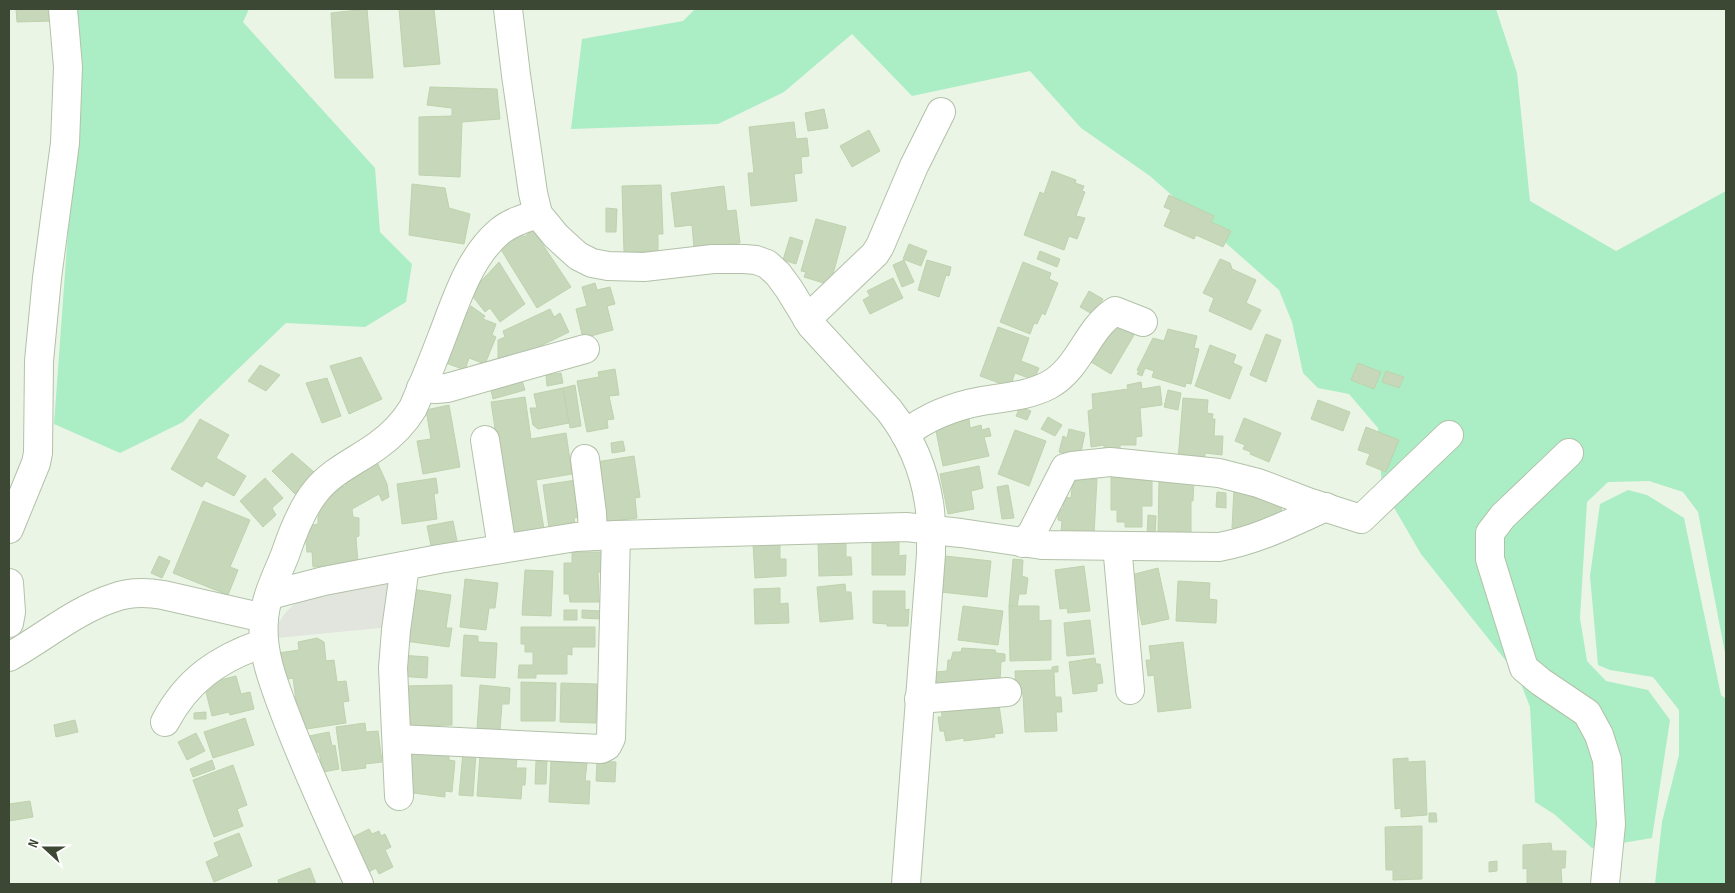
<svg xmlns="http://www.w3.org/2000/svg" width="1735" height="893" font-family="'Sofia Sans Condensed',sans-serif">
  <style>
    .green { fill: #abedc5 }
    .parking { fill: #e2e5de }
    .building { fill: #c7d7ba; stroke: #bed3ad }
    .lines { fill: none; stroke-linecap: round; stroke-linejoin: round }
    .minor-casing { stroke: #b2c1a8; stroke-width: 30 }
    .minor { stroke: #fff; stroke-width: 28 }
  </style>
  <rect width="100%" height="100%" fill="#ebf5e6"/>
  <g class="green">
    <path d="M75,9H249L243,22L375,168L380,232L412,264L406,302L365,327L286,323L183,422L120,453L54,424L79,80Z"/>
    <path d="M695,9H1496L1517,73L1530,201L1616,251L1726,191V658L1698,512L1683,492L1649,481L1608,482L1587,502L1580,618L1587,661L1606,681L1648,690L1670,720L1652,838L1592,848L1554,814L1535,802L1530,707L1518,676L1421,554L1382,487L1378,428L1349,394L1318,388L1303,373L1292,322L1279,290L1150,176L1081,128L1030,71L912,96L852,34L784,92L718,124L571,129L582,39L683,21Z"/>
    <path d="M1628,490L1647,495L1684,518L1721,695L1726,699V884H1655L1662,822L1679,755V710L1653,677L1610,670L1598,665L1590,576L1600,504Z"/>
  </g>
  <path class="parking" d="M393,574L391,627L277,638V628L279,622L285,613L294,604L318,593Z"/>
  <g class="building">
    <path d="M16,9H52L53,21L17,22Z"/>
    <path d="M367,9L373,78H335L331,13Z"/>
    <path d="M399,9H434L440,64L404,67Z"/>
    <path d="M430,87L497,89L500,119L462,122L460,177L419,175V117L452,116V108L427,105Z"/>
    <path d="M824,109L828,128L808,131L805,113Z"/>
    <path d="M794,122L796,139L807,138L809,156L801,157L802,173L794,174L797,201L751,206L748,173H754L749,127Z"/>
    <path d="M869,130L880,151L852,167L840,146Z"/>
    <path d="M1052,171L1076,180L1075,183L1084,186L1082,191L1085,192L1076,216L1085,218L1077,239L1069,236L1064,250L1024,235L1040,192L1044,194Z"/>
    <path d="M412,184L445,188L449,208L470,214L464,244L409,235Z"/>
    <path d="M661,185L663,234H658V251L624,252L622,186Z"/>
    <path d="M724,186L727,211L736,210L740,243L694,248L692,225L675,227L671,193Z"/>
    <path d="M1169,195L1214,216L1211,222L1231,231L1223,247L1196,235L1194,239L1164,226L1171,210L1164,207Z"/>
    <path d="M606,208L617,209L616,232H606Z"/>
    <path d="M816,219L846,227L830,285L804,277L806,272L801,271Z"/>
    <path d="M520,230L524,237L533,230L571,287L537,308L500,248L509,241L517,239L515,234Z"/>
    <path d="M790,237L803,241L796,264L783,260Z"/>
    <path d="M909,244L927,251L921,266L903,259Z"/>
    <path d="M1040,251L1060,259L1057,267L1037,259Z"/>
    <path d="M1220,259L1230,263L1232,269L1256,280L1246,303L1261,310L1251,330L1209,311L1214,298L1203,293Z"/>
    <path d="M904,260L914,282L902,287L893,265Z"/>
    <path d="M927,260L951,267L949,276L946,275L939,297L918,290Z"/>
    <path d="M499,262L525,304L500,322L490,308L485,312L470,293Z"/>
    <path d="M1023,262L1051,273L1049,279L1058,283L1045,315L1042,313L1037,324L1034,323L1030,334L1000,322Z"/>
    <path d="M893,278L903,298L870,314L863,300L870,296L867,291Z"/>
    <path d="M595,283L597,290L610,287L615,304L607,306L613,330L583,338L576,309L587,306L582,287Z"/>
    <path d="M1089,291L1103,299L1094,315L1080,307Z"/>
    <path d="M471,306L485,316L483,319L496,324L492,335L496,337L485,364L469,358L465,370L443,362L463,311L468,313Z"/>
    <path d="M550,309L554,317L560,313L569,332L514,359L498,364V340L505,337L503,331Z"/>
    <path d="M1114,323L1134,335L1111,374L1091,362Z"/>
    <path d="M998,327L1029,338L1021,361L1039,368L1034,380L1015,373L1010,387L980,376Z"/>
    <path d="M1168,329L1197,336L1194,348L1199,349L1191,384L1186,383L1185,387L1152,377L1154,371L1145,368L1142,376L1137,374L1139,371L1137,370L1153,338L1164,341Z"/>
    <path d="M1266,334L1281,340L1266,382L1250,375Z"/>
    <path d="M1210,345L1236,355L1233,363L1242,367L1230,399L1195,386Z"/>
    <path d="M361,357L382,399L349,414L330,366Z"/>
    <path d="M1358,363L1381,372L1374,389L1351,380Z"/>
    <path d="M260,365L280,375L266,391L248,381Z"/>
    <path d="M615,369L619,395L609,396L614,419L607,420L608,428L587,432L577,381L599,377L598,372Z"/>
    <path d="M1386,371L1404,377L1399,388L1382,382Z"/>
    <path d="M561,373L563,383L547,386L546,375Z"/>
    <path d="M521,377L525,390L493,399L490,386Z"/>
    <path d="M327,378L341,416L322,423L306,383Z"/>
    <path d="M1141,382L1142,389L1160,386L1162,405L1140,408L1142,436L1136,437V445H1120V450L1104,451V445L1091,447L1088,411L1093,409L1092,394L1128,389L1127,385Z"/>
    <path d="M575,385L581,426L570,428L563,388Z"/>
    <path d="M563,388L569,423L538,429L533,425L530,408H537L534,394Z"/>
    <path d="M1168,390L1181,393L1178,410L1164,407Z"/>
    <path d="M525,397L531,439L566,433L572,474L536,480L544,529L511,535L491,402Z"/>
    <path d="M1183,398L1208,400L1207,413L1213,414L1212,419H1215L1214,436H1223L1222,455L1205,453V459L1178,460Z"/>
    <path d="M1318,400L1350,412L1343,431L1311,419Z"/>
    <path d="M449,405L460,467L423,474L417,441L431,439L426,410Z"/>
    <path d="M1020,407L1031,411L1027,420L1016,416Z"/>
    <path d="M1048,417L1062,425L1055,436L1041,429Z"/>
    <path d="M1244,418L1281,433L1269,462L1250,454L1251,452L1243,449L1245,445L1235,441Z"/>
    <path d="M200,419L229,435L216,458L246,476L234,496L206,481L202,487L171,469Z"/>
    <path d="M969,419L970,428L981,425L982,430L989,428L991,436L984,437L989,456L943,466L936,431L941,429V425Z"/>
    <path d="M1366,427L1399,440L1386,472L1366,464L1370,454L1358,450Z"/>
    <path d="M1069,429L1085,433L1080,457L1059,452L1063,436L1067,438Z"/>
    <path d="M1015,430L1046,441L1029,486L998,474Z"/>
    <path d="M623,441L625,451L612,453L611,443Z"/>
    <path d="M292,453L314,472L295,494L272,471Z"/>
    <path d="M634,456L640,497L635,498L637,518L604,522L596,462Z"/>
    <path d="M377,462L387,484L389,497L382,501L379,494L352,509L353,517L359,518V536L356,537L358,563L313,567L312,552H307L305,532L308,526L318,524V508L332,489L346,486L343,480Z"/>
    <path d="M979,466L983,488L971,491L974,509L948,514L940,474Z"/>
    <path d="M1111,475L1152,478V506H1142V527H1125V522H1117V510H1111Z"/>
    <path d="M265,478L283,498L272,508L276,515L263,527L240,501Z"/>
    <path d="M436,478L438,493L434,494L437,519L402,524L397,484Z"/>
    <path d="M1073,478L1097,479L1094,534L1061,533L1062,521L1058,520V509H1063V497L1071,498Z"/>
    <path d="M1159,479H1194L1193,501H1191V534H1158Z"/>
    <path d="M576,480L581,517L574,518L575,524L549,528L543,485Z"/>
    <path d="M1008,485L1014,518L1002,519L997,487Z"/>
    <path d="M1234,489L1282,503L1281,515L1266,517L1260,525L1248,529L1232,528Z"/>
    <path d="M1217,492L1226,493V508L1216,507Z"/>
    <path d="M203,501L250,520L230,567L238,570L228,595L173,573Z"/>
    <path d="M1148,515L1156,516L1155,536H1147Z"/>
    <path d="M453,521L458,546L432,551L427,526Z"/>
    <path d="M846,541V557H851L852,575L819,576L818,542Z"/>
    <path d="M872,541H899V556L906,555L905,575H872Z"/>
    <path d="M780,542V559H786V576L755,578L753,543Z"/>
    <path d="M572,552H604V572H598L599,602H570L569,594H564V563H572Z"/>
    <path d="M159,556L170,561L162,578L151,573Z"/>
    <path d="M945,556L991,561L987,597L941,592Z"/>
    <path d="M1013,559L1023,560L1022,576L1028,578L1026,594H1019L1017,607L1009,606Z"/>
    <path d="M1084,566L1090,611L1068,613L1067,608L1060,609L1055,570Z"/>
    <path d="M1158,568L1169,619L1142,625L1131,575Z"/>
    <path d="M525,570L553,571L551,616L522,615Z"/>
    <path d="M465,579L498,583L495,608H489L486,630L460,627Z"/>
    <path d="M1178,581L1210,583L1209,599L1217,600L1216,623L1176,621Z"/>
    <path d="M845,584L846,592H851L853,619L820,622L817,587Z"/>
    <path d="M780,588V604L788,603L789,623L755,624L754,589Z"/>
    <path d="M412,589L451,595L446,628H452L449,647L405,641Z"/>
    <path d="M873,591H905V610L909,609L908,626H887V624L873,623Z"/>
    <path d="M963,606L1003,611L998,645L958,640Z"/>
    <path d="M1009,606H1039V621L1051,620V660L1010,661Z"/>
    <rect x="564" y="610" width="13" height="10"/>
    <path d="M582,610L602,611V619L582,618Z"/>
    <path d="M1090,620L1094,654L1067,656L1064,623Z"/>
    <path d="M521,627H595V647H572V655L567,654V674H536V678H518L519,665H533V652H525V644H521Z"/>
    <path d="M464,635L478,636V642L497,643L495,678L461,676Z"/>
    <path d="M317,638L324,642L326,661L334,660L337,682L346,681L349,701L343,702L346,723L300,730L293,678L282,680L278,653L299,650L298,642Z"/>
    <path d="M1183,642L1191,708L1158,712L1154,675L1148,676L1146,660H1151L1149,646Z"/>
    <path d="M962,648L995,650L996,653L1005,654V661L1001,662L1000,681L936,688V672L947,671L948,660H951L953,652H961Z"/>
    <path d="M400,655L428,657L427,678L398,676Z"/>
    <path d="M1095,658L1096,664H1100L1103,683L1097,684V691L1073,694L1069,662Z"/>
    <path d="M1058,666V672H1054L1055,697H1061L1062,712H1056L1057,731L1025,732L1023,694H1016L1015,671L1052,670V667Z"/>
    <path d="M236,676L241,694L250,692L254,709L230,715L229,712L212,716L204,684Z"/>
    <path d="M521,682L556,683L555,721H521Z"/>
    <path d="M561,683L597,684L596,723L560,722Z"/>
    <path d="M452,685V725L405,726V686Z"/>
    <path d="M480,685L510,688L509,704H502L500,730L477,729Z"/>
    <path d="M998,698L1003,733L994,734L995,737L964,741V738L946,741L944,731H940L938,717H942L941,707Z"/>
    <path d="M206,712V719H194V713Z"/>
    <path d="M245,718L254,745L213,758L204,732Z"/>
    <path d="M75,720L78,732L56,737L54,725Z"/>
    <path d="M365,723L366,732L378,731L382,762L365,764L366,768L342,771L336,727Z"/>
    <path d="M329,732L332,746L335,745L339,769L323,772L319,752L312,753L309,736Z"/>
    <path d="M196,733L205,751L187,760L178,742Z"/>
    <path d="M410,749L449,754V760L455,761L452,792L445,791V797L405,792Z"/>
    <path d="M463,752L476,753L473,796L459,795Z"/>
    <path d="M480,755L517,758L516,768H526L525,785H522L521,799L477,796Z"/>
    <path d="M1408,758V762L1425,761L1427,815L1401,817V808L1395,809L1393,759Z"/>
    <path d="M212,760L215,769L193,777L190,769Z"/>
    <path d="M536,761H547L546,784H535Z"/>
    <path d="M551,761L587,763L585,781H590L589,804L549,802Z"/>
    <path d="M597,761L616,762L615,782L596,781Z"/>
    <path d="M233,765L247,805L237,809L243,826L214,837L193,780Z"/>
    <path d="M30,801L33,817L9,821V804Z"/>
    <path d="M1429,813H1436L1437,822H1429Z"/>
    <path d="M1422,826V879L1393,880V870H1386L1385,827Z"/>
    <path d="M369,829L372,834L379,831L381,836L385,834L391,847L385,850L393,867L379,874L376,868L367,873L351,838Z"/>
    <path d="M239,833L252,866L214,882L206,862L219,856L214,843Z"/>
    <path d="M1551,843L1552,851H1566L1565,868H1561L1562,884H1527V868L1523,869V845Z"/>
    <path d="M1497,861V871L1489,872V862Z"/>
    <path d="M310,868L316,884H279L278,880Z"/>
  </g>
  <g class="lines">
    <g class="minor-casing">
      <g id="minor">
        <path d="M508,9L516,75L533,193L538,214L556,236L578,256L592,263L608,266L644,267L713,259H744L756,260L767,264L778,274L789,289L811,325L889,410C910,437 924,470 929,503C932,520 931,537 931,554L906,884"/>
        <path d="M807,319L875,254L880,246L914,166L941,112"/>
        <path d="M421,388L436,389L447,388L585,349"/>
        <path d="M905,434C928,416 954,406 982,401C1005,397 1028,396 1049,385C1079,369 1087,329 1115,311L1143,322"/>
        <path d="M485,440L502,548"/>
        <path d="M1569,453L1503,516L1490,533V559L1524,668L1541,682L1587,713L1599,735L1607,760L1611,824L1605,884"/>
        <path d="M585,459L592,513L593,536"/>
        <path d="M9,529L36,463L38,453L39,361L47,278L65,143L68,67L63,9"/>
        <path d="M1023,543L1032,533L1065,468L1072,466L1110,462L1219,473L1258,483L1308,502L1361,519L1449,435"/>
        <path d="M1118,546V556L1130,690"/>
        <path d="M9,583L11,612L9,623"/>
        <path d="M270,595L324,581L439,559L576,537L616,535L906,527L961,533L1042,545L1219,547C1258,540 1290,523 1326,507"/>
        <path d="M9,657C43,638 76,610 113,598C129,592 146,592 163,595L264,618"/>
        <path d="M919,699L1007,692"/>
        <path d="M165,722C187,680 219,658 264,643"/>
        <path d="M398,739L601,749L607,746L611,738L616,535"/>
        <path d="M399,796L393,668L396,630L405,566"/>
        <path d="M359,884C333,827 306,770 284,711C273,682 261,651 264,620C265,598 277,575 285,555C292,534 302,508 316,491C332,471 356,461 377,446C391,436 404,423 413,408C423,385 433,361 442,337C456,301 469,257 500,231C511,222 525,218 538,214"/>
      </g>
    </g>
    <use href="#minor" class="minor"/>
  </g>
  <rect width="1735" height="893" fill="none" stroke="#3d4834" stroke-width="20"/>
  <g transform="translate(45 848) rotate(291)" stroke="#ffffff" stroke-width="4" paint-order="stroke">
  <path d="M0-4L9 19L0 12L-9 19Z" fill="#3d4834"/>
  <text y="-8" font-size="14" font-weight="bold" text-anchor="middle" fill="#3d4834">N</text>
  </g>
</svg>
